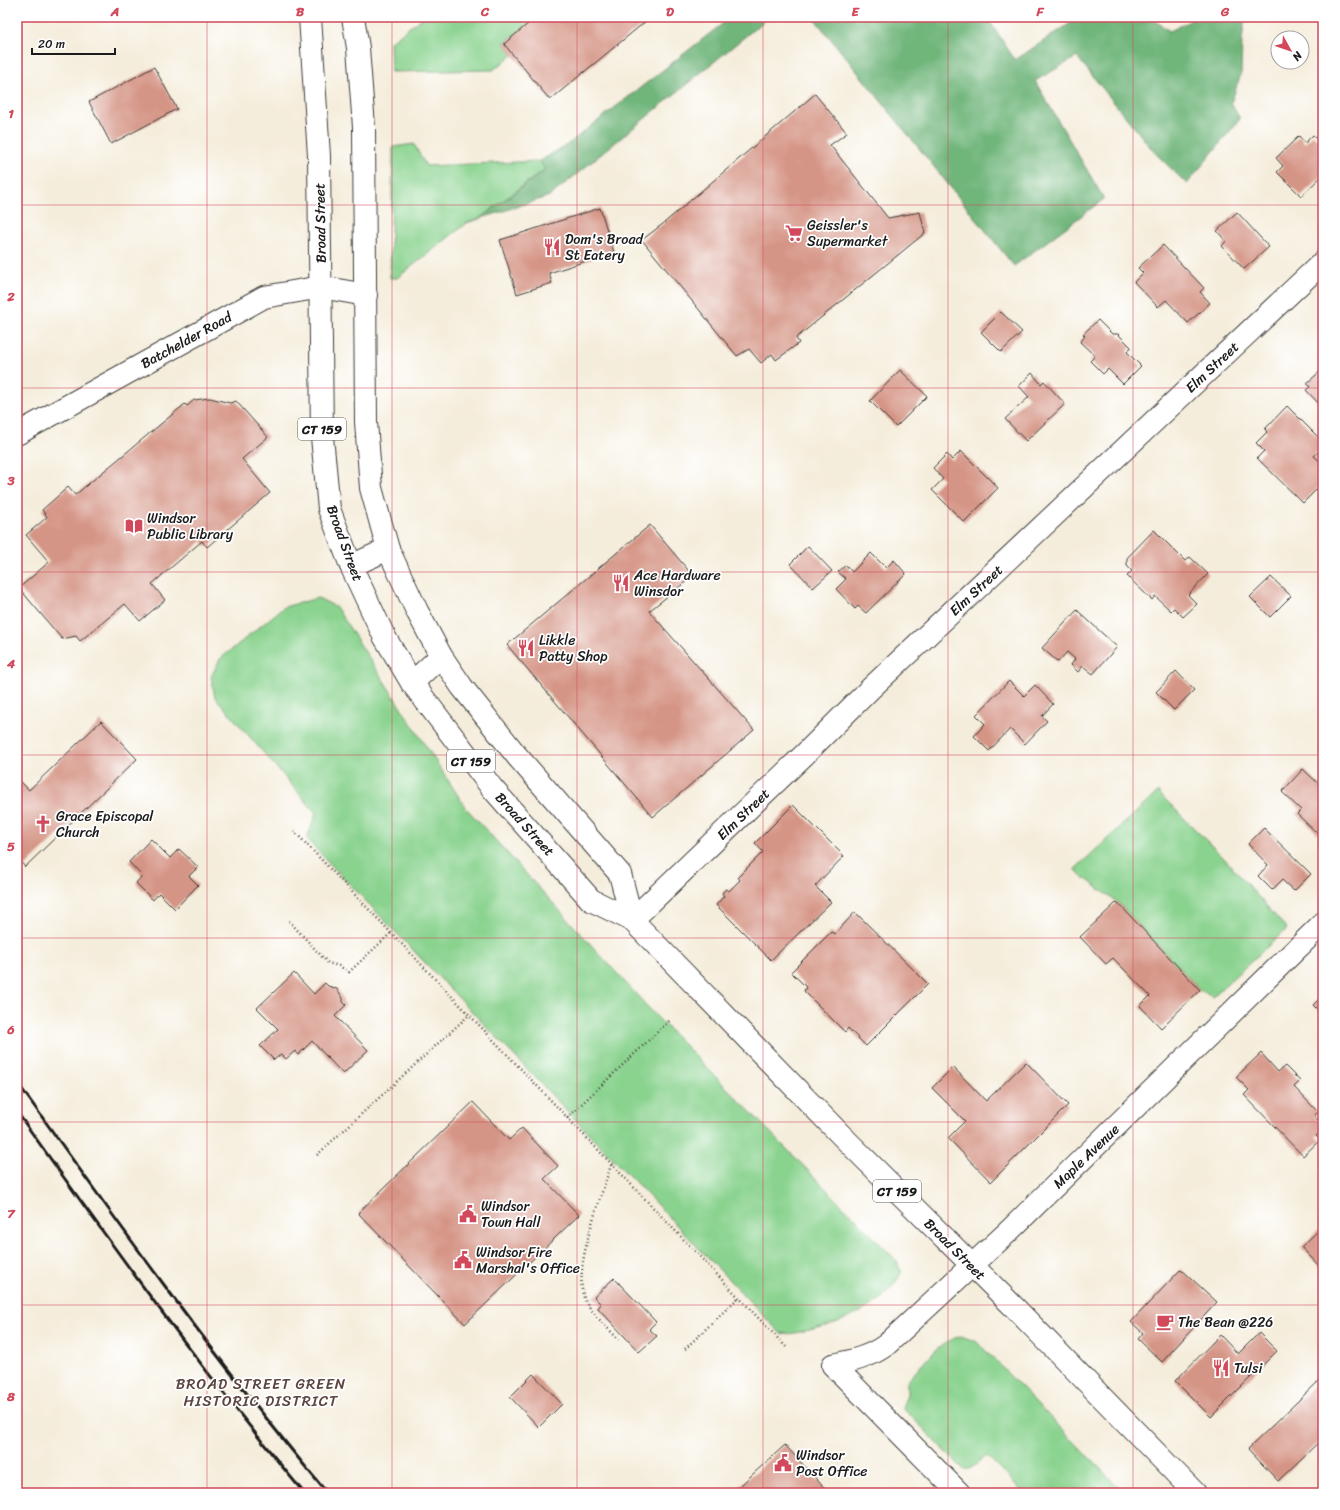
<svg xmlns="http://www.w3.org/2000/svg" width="1340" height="1510" font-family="Sriracha,sans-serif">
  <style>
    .green { fill: #8ad38f; stroke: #537856 }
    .forest { fill: #6fb57a; stroke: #46684b }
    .building { fill: #d59586 }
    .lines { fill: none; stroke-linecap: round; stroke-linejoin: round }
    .street-casing { stroke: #3d3b39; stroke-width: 24 }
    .primary-casing { stroke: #3d3b39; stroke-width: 24 }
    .path { stroke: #3d3b39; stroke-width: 2.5; stroke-dasharray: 1 3; stroke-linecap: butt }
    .street { stroke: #fff; stroke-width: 22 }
    .primary { stroke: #fff; stroke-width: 22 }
    .rail { stroke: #1c1c1c; stroke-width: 3 }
    .grid { fill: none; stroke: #d1495b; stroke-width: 1; stroke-opacity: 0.55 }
    .labels { text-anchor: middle; stroke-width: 3.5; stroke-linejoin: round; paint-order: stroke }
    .shield { fill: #fff; stroke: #606060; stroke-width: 1 }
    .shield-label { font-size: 13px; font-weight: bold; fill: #1c1c1c }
    .street-label { font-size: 14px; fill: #1c1c1c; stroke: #fff }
    .poi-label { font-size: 14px; fill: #1c1c1c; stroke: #fff; text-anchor: start }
    .neighbourhood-label { font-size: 15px; letter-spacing: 1px; fill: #5d4641; stroke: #fff }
    .neatline { fill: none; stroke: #d1495b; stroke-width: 1.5 }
    .grid-label { font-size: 13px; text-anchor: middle; font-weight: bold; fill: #d1495b }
  </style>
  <rect width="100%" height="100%" fill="#fff"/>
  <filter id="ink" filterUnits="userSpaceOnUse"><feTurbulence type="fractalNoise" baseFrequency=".025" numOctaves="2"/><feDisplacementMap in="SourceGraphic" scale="8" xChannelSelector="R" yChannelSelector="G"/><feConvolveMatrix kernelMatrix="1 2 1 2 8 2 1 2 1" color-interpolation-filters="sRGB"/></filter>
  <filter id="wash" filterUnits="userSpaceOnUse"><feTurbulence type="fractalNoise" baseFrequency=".012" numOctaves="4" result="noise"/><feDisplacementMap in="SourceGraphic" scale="16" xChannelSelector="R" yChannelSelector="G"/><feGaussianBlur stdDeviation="0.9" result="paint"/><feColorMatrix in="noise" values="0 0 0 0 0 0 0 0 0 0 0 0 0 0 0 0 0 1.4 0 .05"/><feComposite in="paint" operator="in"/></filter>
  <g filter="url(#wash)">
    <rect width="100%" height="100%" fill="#f5eddb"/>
    <g class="green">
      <path d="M423,17H536L504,43L513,55L493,70L391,72L390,42Z"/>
      <path d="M414,144L426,166L540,161L545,169L479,219L467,223L397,278H390L393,147Z"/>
      <path d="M318,598L336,607L466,808L656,1016L897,1261L901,1273C884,1307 844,1322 810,1330C799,1332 790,1335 780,1333L314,847L307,838L316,813L215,697L211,677L220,659L284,607Z"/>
      <path d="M1158,792L1223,857L1287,929L1212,997L1200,990L1117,902L1074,870Z"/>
      <path d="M961,1336L977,1342L1124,1493H1024L987,1456L970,1469H965L959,1465L902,1407L907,1395V1382C923,1364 937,1343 961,1336Z"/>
    </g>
    <g class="forest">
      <path d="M731,17H769L550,196L479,219L545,170L540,161L568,144Z"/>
      <path d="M813,17H987L1015,60L1072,22L1077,17H1149L1170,31L1197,17H1245L1242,40L1241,74L1231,103L1240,119L1187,184L1155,153L1077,57L1035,81L1104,199L1014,266Z"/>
    </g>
    <g id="blocks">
      <g class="building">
        <path d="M536,17H651L550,100L504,44Z"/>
        <path d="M154,67L177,109L111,144L89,102Z"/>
        <path d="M815,94L847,133L830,145L888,218L920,212L925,233L796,338L799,343L776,360L772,354L761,363L749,349L737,356L642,240L664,223Z"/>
        <path d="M1313,135L1323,145V175L1301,196L1277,172L1283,166L1276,158L1299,136L1305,143Z"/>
        <path d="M600,208L614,252L549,273L552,283L517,294L500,240Z"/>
        <path d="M1237,212L1269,247L1244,269L1222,246L1226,241L1217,231Z"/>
        <path d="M1163,245L1204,288L1200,292L1210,303L1188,323L1166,300L1158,307L1134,282L1143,273L1138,268Z"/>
        <path d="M1001,312L1022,332L1001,352L981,332Z"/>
        <path d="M1098,320L1112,334H1118L1131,347L1127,352L1141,366L1123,384L1108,369L1103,374L1090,361L1095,356L1080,342L1085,336L1083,334Z"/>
        <path d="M1323,369V408L1306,390L1310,387L1307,383Z"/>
        <path d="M900,370L927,396L896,427L870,401Z"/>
        <path d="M1032,373L1041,384L1044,381L1065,404L1026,441L1005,419L1029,397L1019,386Z"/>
        <path d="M210,398L230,403L236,401L268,437L242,459L270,493L207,547L202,541L152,584L165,600L140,621L125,604L80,641L76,636L62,639L19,588L49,562L26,535L47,517L42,510L68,487L75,495L185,404L187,406L194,400Z"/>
        <path d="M1287,406L1323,442V447L1314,456L1323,464L1321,474L1323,483L1303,503L1257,458L1264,451L1256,443L1267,432L1265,429Z"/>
        <path d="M961,451L998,488L964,522L932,490L943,479L933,468L947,454L952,460Z"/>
        <path d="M650,525L693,576L649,611L754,730L653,817L507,645Z"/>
        <path d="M1154,530L1185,561L1190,557L1208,574L1188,595L1197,604L1183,617L1174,608L1171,611L1155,596L1152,600L1127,576L1132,571L1127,566V558Z"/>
        <path d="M808,546L832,571L813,588L790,564Z"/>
        <path d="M871,553L886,568L894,560L906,574L866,613L858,606L855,609L836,589L846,579L838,572L846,565L852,572Z"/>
        <path d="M1271,577L1291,596L1270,617L1250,597Z"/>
        <path d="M1077,610L1117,647L1093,674L1083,666L1078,672L1071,665L1075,659L1067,652L1058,662L1042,648Z"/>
        <path d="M1176,671L1194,690L1174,710L1156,692Z"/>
        <path d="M1009,681L1024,696L1035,685L1053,704L1042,716L1047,721L1025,744L1010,729L989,751L974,736L985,724L976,715Z"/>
        <path d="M101,721L137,759L25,867L17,858V778L29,790Z"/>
        <path d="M1303,769L1323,788V839L1297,814L1301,810L1282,792Z"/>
        <path d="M793,805L844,856L815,886L831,902L771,960L716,905L724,896L722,893L726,889L729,891L740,880L738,877L763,852L755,843Z"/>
        <path d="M1264,828L1311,874L1294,891L1282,880L1272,890L1258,876L1268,865L1248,844Z"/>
        <path d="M151,839L170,858L179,849L198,867L189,876L198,885L175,909L159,893L153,900L136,883L142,876L129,862Z"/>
        <path d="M1117,902L1200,990L1161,1028L1140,1006L1150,996L1113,958L1106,964L1080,937Z"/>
        <path d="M855,912L928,984L866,1046L848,1028L845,1032L804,991L806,987L791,972L831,932L835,934Z"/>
        <path d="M294,973L314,994L325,983L328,986L337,989L343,998V1002L346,1005L335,1016L368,1050L343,1074L312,1041L298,1055L295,1051L286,1059L281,1054L274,1060L260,1046L278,1029L257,1008Z"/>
        <path d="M1323,995V1015L1313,1005Z"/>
        <path d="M1261,1053L1278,1072L1285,1066L1300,1081L1294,1087L1318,1112L1314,1116L1323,1125V1129L1316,1136L1320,1140L1303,1156L1244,1095L1249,1090L1236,1077Z"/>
        <path d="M1026,1062L1068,1105L991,1182L948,1138L965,1121L932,1088L953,1067L986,1101Z"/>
        <path d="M473,1102L509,1140L522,1128L558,1166L544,1179L579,1215L465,1324L358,1213Z"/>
        <path d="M1320,1229L1323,1232V1270L1301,1247Z"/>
        <path d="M1181,1269L1217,1302L1162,1362L1138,1339L1143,1333L1131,1322Z"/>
        <path d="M614,1278L656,1322L649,1329L657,1336L639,1352L598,1308L601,1304L594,1297Z"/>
        <path d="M1259,1333L1277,1351L1211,1417L1175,1381L1220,1335L1238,1354Z"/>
        <path d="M533,1374L562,1404L539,1427L510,1397Z"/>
        <path d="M1323,1377V1438L1278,1481L1248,1449Z"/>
        <path d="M785,1445L829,1493H732Z"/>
      </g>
    </g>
  </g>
  <g filter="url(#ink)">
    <use href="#blocks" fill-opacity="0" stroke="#3d3b39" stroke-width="1"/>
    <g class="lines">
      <g class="street-casing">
        <g id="street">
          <path d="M17,434L264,297L321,287L366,295"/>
          <path d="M632,920L804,755L870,689L1323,262"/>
          <path d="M833,1365C852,1361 870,1357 886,1345L1010,1230L1323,923"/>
          <path d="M833,1365L959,1493"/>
        </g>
      </g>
      <g class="primary-casing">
        <g id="primary">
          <path d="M310,17L319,156L322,437L329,509L351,566L384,636L412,683L492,788L591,900L632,920L842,1136L1015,1308L1195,1493"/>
          <path d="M353,17L358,48L364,127L366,422L371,488L388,549L417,611L441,656L462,687L517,756L620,874L632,920"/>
          <path d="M351,566L388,549"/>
          <path d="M412,683L441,656"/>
        </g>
      </g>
      <g class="path">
        <path d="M294,831L788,1349"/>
        <path d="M289,921L328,963L339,966L349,972L391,933"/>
        <path d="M567,1118L671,1019"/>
        <path d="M317,1155L469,1015"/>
        <path d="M611,1165C602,1195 571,1271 585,1300C592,1314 608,1328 619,1340"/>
        <path d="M685,1349L739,1297"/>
      </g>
      <use href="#street" class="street"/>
      <use href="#primary" class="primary"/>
      <g class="rail">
        <path d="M17,1082C117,1222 217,1361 327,1493"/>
        <path d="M17,1112C109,1241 202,1371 304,1493"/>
      </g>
    </g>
  </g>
  <path class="grid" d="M207,17V1493M392,17V1493M577,17V1493M763,17V1493M948,17V1493M1133,17V1493M17,205H1323M17,388H1323M17,572H1323M17,755H1323M17,938H1323M17,1122H1323M17,1305H1323"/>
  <defs>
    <g id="supermarket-bare" transform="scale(1.38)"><path d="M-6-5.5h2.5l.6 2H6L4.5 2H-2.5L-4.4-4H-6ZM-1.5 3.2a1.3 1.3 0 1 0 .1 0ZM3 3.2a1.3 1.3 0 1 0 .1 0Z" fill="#d1495b" stroke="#fff" stroke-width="2.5" paint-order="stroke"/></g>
    <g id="restaurant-bare" transform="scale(1.38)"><path d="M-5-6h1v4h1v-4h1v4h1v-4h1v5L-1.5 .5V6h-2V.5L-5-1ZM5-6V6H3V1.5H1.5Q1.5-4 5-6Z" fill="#d1495b" stroke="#fff" stroke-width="2.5" paint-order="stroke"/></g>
    <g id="library-bare" transform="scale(1.38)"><path d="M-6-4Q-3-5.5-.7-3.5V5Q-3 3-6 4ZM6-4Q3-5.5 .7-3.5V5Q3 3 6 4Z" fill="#d1495b" stroke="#fff" stroke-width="2.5" paint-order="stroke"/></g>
    <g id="church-bare" transform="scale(1.38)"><path d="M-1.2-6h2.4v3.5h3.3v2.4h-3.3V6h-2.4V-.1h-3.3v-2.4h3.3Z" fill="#d1495b" stroke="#fff" stroke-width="2.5" paint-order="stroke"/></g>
    <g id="civic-bare" transform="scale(1.38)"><path d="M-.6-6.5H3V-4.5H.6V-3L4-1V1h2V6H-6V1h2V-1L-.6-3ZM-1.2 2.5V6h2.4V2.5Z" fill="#d1495b" stroke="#fff" stroke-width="2.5" paint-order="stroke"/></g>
    <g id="cafe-bare" transform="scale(1.38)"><path d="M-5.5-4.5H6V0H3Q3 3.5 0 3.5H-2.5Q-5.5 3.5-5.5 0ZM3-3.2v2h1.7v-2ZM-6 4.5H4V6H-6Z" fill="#d1495b" stroke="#fff" stroke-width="2.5" paint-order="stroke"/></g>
  </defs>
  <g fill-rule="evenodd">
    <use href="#supermarket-bare" x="794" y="233"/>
    <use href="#restaurant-bare" x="552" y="247"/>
    <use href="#library-bare" x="134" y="526"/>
    <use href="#restaurant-bare" x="621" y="583"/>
    <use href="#restaurant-bare" x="526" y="648"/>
    <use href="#church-bare" x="43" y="824"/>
    <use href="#civic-bare" x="468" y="1214"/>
    <use href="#civic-bare" x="463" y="1260"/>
    <use href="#cafe-bare" x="1165" y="1322"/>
    <use href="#restaurant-bare" x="1221" y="1368"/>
    <use href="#civic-bare" x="783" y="1463"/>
  </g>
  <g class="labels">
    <g class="shield">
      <rect x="298" y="418" width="48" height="22" rx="3"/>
      <rect x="447" y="750" width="48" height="22" rx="3"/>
      <rect x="873" y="1180" width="48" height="22" rx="3"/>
    </g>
    <g class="shield-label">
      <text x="322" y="434">CT 159</text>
      <text x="471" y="766">CT 159</text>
      <text x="897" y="1196">CT 159</text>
    </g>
    <g class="street-label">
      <text transform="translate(320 223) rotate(-91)" y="5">Broad Street</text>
      <text transform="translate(186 340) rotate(-29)" y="5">Batchelder Road</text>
      <text transform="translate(1212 367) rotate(-43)" y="5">Elm Street</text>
      <text transform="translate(345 543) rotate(70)" y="5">Broad Street</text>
      <text transform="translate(976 590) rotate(-43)" y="5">Elm Street</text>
      <text transform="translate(743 814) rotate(-44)" y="5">Elm Street</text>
      <text transform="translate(525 824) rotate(48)" y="5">Broad Street</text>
      <text transform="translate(1086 1156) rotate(-44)" y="5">Maple Avenue</text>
      <text transform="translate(955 1249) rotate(45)" y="5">Broad Street</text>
    </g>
    <g class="poi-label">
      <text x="807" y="230">Geissler's<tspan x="807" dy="16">Supermarket</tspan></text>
      <text x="565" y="244">Dom's Broad<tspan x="565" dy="16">St Eatery</tspan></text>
      <text x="147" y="523">Windsor<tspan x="147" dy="16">Public Library</tspan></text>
      <text x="634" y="580">Ace Hardware<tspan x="634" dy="16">Winsdor</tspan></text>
      <text x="539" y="645">Likkle<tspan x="539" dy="16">Patty Shop</tspan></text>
      <text x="56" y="821">Grace Episcopal<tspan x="56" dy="16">Church</tspan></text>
      <text x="481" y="1211">Windsor<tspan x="481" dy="16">Town Hall</tspan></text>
      <text x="476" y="1257">Windsor Fire<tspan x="476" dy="16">Marshal's Office</tspan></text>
      <text x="1178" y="1327">The Bean @226</text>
      <text x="1234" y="1373">Tulsi</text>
      <text x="796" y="1460">Windsor<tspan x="796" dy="16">Post Office</tspan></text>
    </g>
    <g class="neighbourhood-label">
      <text x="261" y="1389">BROAD STREET GREEN<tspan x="261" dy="17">HISTORIC DISTRICT</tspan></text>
    </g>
  </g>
  <rect width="1340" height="1510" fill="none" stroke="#fff" stroke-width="44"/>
  <g transform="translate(1290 50) rotate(130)"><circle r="19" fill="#ffffff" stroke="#a4a4a4"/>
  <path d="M0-3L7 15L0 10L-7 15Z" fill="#d1495b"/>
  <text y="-6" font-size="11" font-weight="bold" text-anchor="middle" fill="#1c1c1c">N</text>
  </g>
  <path d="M32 48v6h83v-6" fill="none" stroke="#1c1c1c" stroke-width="2"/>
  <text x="38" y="48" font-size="12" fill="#1c1c1c" stroke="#ffffff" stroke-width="3" paint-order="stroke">20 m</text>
  <rect x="22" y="22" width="1296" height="1466" class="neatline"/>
  <g class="grid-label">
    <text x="115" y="16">A</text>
    <text x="300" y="16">B</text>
    <text x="485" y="16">C</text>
    <text x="670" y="16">D</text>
    <text x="855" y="16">E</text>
    <text x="1040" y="16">F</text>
    <text x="1225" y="16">G</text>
    <text x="11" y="118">1</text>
    <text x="11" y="301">2</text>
    <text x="11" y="485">3</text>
    <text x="11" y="668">4</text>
    <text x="11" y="851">5</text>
    <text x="11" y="1034">6</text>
    <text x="11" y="1218">7</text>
    <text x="11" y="1401">8</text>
  </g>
</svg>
